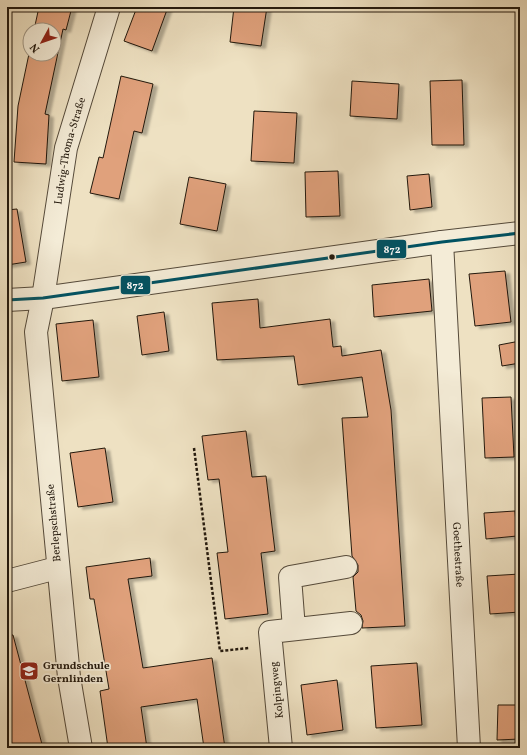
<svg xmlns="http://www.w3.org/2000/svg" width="527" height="755" font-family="Vollkorn,serif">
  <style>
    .building { fill: #e0a17c; stroke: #22180d; filter: url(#shadow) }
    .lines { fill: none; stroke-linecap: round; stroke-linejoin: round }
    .minor-casing { stroke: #554a3a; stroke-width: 24 }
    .path { stroke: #22180d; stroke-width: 2.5; stroke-dasharray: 3 2; stroke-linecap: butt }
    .minor { stroke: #f4ecd7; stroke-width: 22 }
    .bus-1-casing { stroke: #f4ecd7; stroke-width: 6 }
    .bus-1 { stroke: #005262; stroke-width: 3 }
    .bus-dot { fill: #22180d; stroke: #f4ecd7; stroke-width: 1.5 }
    .labels { text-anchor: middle; stroke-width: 3.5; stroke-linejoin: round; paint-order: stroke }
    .street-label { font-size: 11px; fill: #22180d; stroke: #f4ecd7 }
    .poi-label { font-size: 11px; font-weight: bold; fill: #22180d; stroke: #f4ecd7; text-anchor: start }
    .line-badge { stroke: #f4ecd7; stroke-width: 1.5 }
    .badge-label { font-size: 11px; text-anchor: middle; font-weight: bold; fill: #fff }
  </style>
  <defs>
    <filter id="shadow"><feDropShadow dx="4.5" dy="2.5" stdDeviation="1" flood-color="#0004"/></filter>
  </defs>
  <rect width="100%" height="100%" fill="#eee1c2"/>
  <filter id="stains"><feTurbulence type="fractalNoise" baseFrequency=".005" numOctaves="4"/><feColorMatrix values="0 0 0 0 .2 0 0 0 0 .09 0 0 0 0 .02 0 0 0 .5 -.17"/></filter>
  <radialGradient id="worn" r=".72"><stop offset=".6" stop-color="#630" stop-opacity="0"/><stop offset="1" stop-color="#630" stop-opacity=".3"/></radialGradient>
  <g class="building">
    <path d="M39,7H72L66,30L63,29L45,114L49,115L46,164L14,162L18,106L30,49V54H54V30H34Z"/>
    <path d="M137,7H168L152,51L124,41Z"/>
    <path d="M234,7H267L261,46L230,42Z"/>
    <path d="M121,76L153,84L142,133L134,131L119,199L90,193L99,157L103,158Z"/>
    <path d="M462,80L464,145H432L430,81Z"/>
    <path d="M352,81L399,84L397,119L350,116Z"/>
    <path d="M254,111L297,113L294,163L251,161Z"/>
    <path d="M338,171L340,216L306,217L305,172Z"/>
    <path d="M429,174L432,207L410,210L407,176Z"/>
    <path d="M189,177L226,184L217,231L180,224Z"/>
    <path d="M17,209L26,262L7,265V210Z"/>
    <path d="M505,271L511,322L475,326L469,274Z"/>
    <path d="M429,279L432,311L374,317L372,285Z"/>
    <path d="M258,299L260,328L330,319L333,347L341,346L342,356L381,350L391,410L405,626L362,628L363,621L361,615L356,611L353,577L358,572V565L352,556L342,418L368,417L362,377L298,385L294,356L217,360L212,303Z"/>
    <path d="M164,312L169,351L142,355L137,316Z"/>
    <path d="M93,320L99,377L62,381L56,324Z"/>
    <path d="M520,341V363L502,366L499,345Z"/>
    <path d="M511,397L514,457L485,458L482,398Z"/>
    <path d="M246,431L252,477L266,476L275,551L261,553L268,614L225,619L217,553L228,552L219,479L208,480L202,436Z"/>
    <path d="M105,448L113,502L78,507L70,453Z"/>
    <path d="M515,511L517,536L486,539L484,513Z"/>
    <path d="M150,558L152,576L128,579L143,668L212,658L225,748H204L197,699L141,707L147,748H108L100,691L109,689L94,599H90L86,567Z"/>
    <path d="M520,574V612L490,614L487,576Z"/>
    <path d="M7,635H13L43,748H7Z"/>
    <path d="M417,663L422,725L376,728L371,666Z"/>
    <path d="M337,680L343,730L307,735L301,685Z"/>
    <path d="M498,705H520V739L497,740Z"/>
  </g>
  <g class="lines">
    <g class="minor-casing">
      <g id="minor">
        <path id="s1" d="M442,242L469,748"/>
        <path d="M7,300L43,298L442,242L520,233"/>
        <path d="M7,581L57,568"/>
        <path d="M294,629L290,577L346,567"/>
        <path id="s2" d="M81,748L69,677L36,332L43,298L66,148L109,7"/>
        <path d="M281,748L270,632L351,623"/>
      </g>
    </g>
    <path class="path" d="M194,448L220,651L249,648"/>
    <use href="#minor" class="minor"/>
    <g class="bus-1-casing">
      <path id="bus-1" d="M7,300L43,298L442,242L520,233"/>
    </g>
    <use href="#bus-1" class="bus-1"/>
  </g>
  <defs>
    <g id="school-square" transform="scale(1)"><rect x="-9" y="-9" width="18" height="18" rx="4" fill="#8f2418" stroke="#f4ecd7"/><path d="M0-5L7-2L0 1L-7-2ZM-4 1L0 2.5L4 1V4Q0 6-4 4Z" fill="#fff"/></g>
  </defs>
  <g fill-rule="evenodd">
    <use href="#school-square" x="29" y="671"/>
  </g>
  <circle class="bus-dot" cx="332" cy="257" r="3.5"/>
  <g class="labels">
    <g class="street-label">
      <text dy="4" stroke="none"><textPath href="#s2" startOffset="603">Ludwig-Thoma-Straße</textPath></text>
      <text transform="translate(53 523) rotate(-95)" y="4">Berlepschstraße</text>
      <text dy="4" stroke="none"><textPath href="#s1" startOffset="313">Goethestraße</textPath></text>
      <text transform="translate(276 690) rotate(-96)" y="4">Kolpingweg</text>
    </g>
    <g class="poi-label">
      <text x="43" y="669">Grundschule<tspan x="43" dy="13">Gernlinden</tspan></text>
    </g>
  </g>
  <g class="line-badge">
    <rect x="376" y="239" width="31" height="20" rx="4" fill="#005262"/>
    <rect x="120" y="275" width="31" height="20" rx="4" fill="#005262"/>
  </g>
  <g class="badge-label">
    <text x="392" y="253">872</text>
    <text x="135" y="289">872</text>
  </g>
  <rect width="527" height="755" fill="none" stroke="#eee1c2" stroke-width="24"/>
  <rect x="8" y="8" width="511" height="739" fill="none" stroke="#22180d" stroke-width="2"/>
  <rect x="12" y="12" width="503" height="731" fill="none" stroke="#22180d"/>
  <g transform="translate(42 42) rotate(230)"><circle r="19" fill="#f4ecd7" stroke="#a09786"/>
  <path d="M0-3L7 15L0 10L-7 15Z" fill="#8f2418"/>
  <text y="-6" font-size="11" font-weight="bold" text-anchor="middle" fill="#22180d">N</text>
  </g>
  <rect width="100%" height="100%" filter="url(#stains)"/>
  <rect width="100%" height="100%" fill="url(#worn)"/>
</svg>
